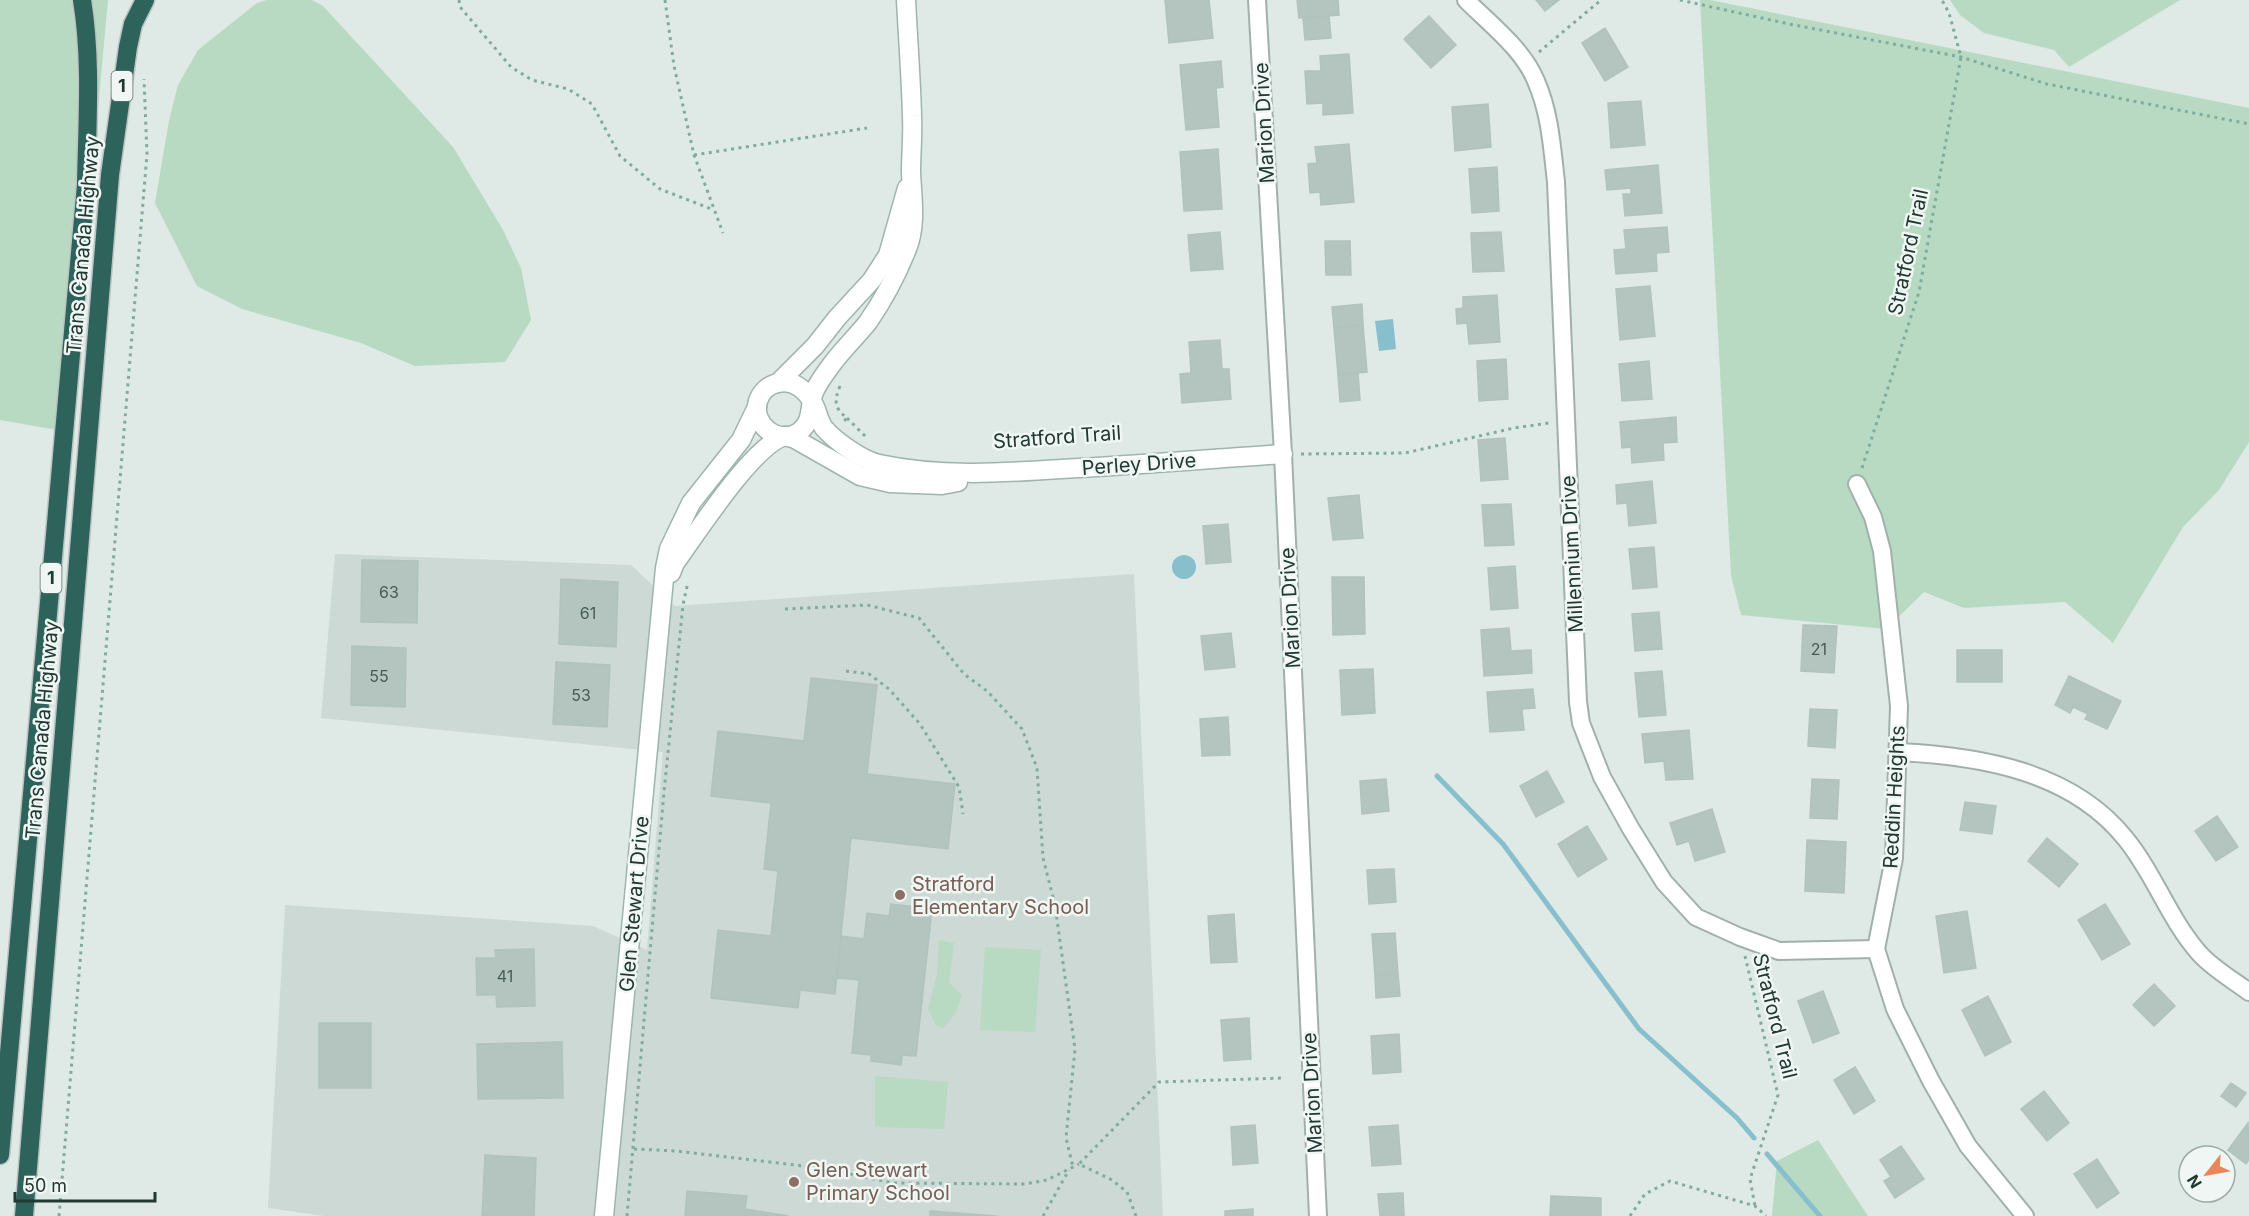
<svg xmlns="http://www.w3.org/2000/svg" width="2249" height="1216" font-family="Inter,sans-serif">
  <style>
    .built { fill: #cdd9d4 }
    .green { fill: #b8dac3 }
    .water { fill: #88bfcd }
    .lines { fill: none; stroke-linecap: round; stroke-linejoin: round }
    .stream { stroke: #88bfcd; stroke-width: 5 }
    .building { fill: #b4c4be; stroke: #b1c3bc; stroke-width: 1.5 }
    .street-casing { stroke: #a2b0ac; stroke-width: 20 }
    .secondary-casing { stroke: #9eb5ad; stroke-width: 21 }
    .highway-casing { stroke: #bcc3c2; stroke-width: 21 }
    .path { stroke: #80aca0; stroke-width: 3; stroke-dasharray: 3 4.5; stroke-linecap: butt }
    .street { stroke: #fff; stroke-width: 16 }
    .secondary { stroke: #fff; stroke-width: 18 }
    .highway { stroke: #2e635b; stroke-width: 18 }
    .education-dot { fill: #8d6e63; stroke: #eff6f3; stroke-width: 2 }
    .labels { text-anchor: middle; stroke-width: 5; stroke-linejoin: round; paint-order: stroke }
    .number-label { font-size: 16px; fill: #465b56 }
    .shield { fill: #eff6f3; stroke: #5f716d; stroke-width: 1.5 }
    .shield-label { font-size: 18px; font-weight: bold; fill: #213833 }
    .street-label { font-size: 20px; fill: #213833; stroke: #eff6f3 }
    .education-label { font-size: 20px; fill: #785e54; stroke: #eff6f3; text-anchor: start }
  </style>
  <rect width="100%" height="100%" fill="#dfe9e5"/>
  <path class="built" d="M335,554L631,565L675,606L1134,574L1163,1216H324L268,1208L285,905L593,926L647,950L663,752L321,718Z"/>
  <g class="green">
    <path d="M0,0H108L68,432L0,420Z"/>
    <path d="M267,0H312L323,6L453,147L503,230L521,268L531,320L505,362L415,366L361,343L242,309L197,286L155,203L169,121L178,85L198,50L257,3Z"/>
    <path d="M1700,0H1710L2249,108V442L2219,490L2183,527L2113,643L2065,602L1964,608L1924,592L1886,629L1741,615L1731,575Z"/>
    <path d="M1950,0H2180L2069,67L2054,50L1984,33L1960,15Z"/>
    <path d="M939,940L954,943L949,983L962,995L955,1014L943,1028L936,1025L928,1009L937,975Z"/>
    <path d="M985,947L1041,950L1035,1032L980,1030Z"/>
    <path d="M875,1076L948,1082L944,1129L875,1127Z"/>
    <path d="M1818,1140L1868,1216H1772L1777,1161Z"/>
  </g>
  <g class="water">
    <path d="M1393,319L1396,349L1379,351L1375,321Z"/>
    <circle cx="1184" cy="567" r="12"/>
  </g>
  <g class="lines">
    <g class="stream">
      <path d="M1437,776L1503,844L1639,1029L1737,1118L1754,1138"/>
      <path d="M1767,1154L1820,1216"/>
    </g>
  </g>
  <g class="building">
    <path d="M1165,0H1209L1213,38L1169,43Z"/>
    <path d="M1297,0H1338L1339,15L1299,18Z"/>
    <path d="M1536,0H1559L1545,11Z"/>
    <path d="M1329,16L1331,38L1305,40L1303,18Z"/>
    <path d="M1429,16L1456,45L1431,68L1404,39Z"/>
    <path d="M1605,28L1628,67L1605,81L1582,43Z"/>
    <path d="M1349,54L1353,113L1323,115V103L1307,104L1305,71H1321L1320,56Z"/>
    <path d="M1221,61L1223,87L1216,88L1219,127L1186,130L1180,65Z"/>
    <path d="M1641,101L1645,145L1611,148L1608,103Z"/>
    <path d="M1488,104L1491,147L1455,151L1452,107Z"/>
    <path d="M1349,144L1354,202L1321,205L1320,192L1310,193L1308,164L1317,163L1315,147Z"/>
    <path d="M1218,149L1222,209L1184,211L1180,152Z"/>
    <path d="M1658,165L1662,213L1625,216L1623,194H1631V188L1607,190L1605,170Z"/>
    <path d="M1497,167L1499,211L1472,213L1469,169Z"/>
    <path d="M1667,227L1669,252L1656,253L1657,271L1616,274L1614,250L1626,249L1624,230Z"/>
    <path d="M1220,232L1223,269L1191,271L1188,235Z"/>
    <path d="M1501,232L1504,271L1473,272L1471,233Z"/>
    <path d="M1325,241H1350L1351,275H1326Z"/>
    <path d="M1650,286L1655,336L1620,340L1616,289Z"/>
    <path d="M1497,295L1500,342L1469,344L1467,323L1457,324L1456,309L1463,308V297Z"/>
    <path d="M1362,304L1363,325L1334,328L1332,307Z"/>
    <path d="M1363,325L1367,372L1338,375L1334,328Z"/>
    <path d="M1220,340L1222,369H1229L1231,399L1182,403L1180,374L1191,373L1189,342Z"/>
    <path d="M1506,359L1508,399L1479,401L1477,361Z"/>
    <path d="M1649,361L1652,399L1622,401L1619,364Z"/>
    <path d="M1358,373L1360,400L1340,402L1338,375Z"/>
    <path d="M1676,417L1677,442L1663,443L1664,460L1632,463L1631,447L1622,448L1620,422Z"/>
    <path d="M1505,438L1508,479L1481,481L1478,440Z"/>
    <path d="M1652,481L1656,523L1629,526L1627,503L1617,504L1616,485Z"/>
    <path d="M1359,495L1363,538L1333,540L1328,498Z"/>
    <path d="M1511,504L1514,545L1485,546L1482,505Z"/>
    <path d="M1228,524L1231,562L1206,564L1203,526Z"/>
    <path d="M1654,547L1657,587L1633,589L1629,549Z"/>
    <path d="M362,560L418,561L417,623L361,622Z"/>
    <path d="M1515,566L1518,608L1491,610L1488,568Z"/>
    <path d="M1332,577H1364L1365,634L1333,635Z"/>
    <path d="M561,579L618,582L616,647L559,644Z"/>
    <path d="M1659,612L1662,649L1635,651L1632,614Z"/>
    <path d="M1803,625L1837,626L1834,673L1801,671Z"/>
    <path d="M1509,628L1511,651L1531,650L1532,673L1484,676L1481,630Z"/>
    <path d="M1231,633L1235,667L1205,670L1201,636Z"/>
    <path d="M352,646L406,648L405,707L351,705Z"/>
    <rect x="1957" y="650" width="45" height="32"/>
    <path d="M556,662L610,665L607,727L553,724Z"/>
    <path d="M1373,669L1375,713L1342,715L1340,670Z"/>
    <path d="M1662,671L1666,715L1639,717L1635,673Z"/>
    <path d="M2069,676L2121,701L2107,729L2085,719L2088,714L2073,707L2070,713L2055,705Z"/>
    <path d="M811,678L877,685L867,774L955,784L948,849L851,838L835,994L800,990L798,1008L711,998L718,930L771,936L778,871L764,869L771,803L711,796L718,731L804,741Z"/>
    <path d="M1533,689L1535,708L1522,709L1524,730L1490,732L1487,692Z"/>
    <path d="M1810,709L1837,710L1835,748L1808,746Z"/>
    <path d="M1228,717L1230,755L1202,756L1200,719Z"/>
    <path d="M1689,730L1693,779L1666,780L1664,761L1645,763L1642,734Z"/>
    <path d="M1547,771L1564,802L1536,817L1520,786Z"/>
    <path d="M1386,779L1389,811L1362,814L1360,781Z"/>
    <path d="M1812,779L1839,780L1837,819L1810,818Z"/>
    <path d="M1965,802L1996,806L1992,834L1960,830Z"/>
    <path d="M1712,809L1725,852L1695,861L1689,841L1677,845L1670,823Z"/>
    <path d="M2217,816L2238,847L2216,861L2195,831Z"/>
    <path d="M1587,826L1607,859L1578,877L1558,844Z"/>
    <path d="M2047,838L2078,864L2059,887L2028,861Z"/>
    <path d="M1807,840L1846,842L1844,893L1805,891Z"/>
    <path d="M1394,869L1396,902L1369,904L1367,870Z"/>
    <path d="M891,904L932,909L916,1056L902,1055L901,1065L871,1061V1055L852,1053L859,980L837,978L841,936L864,939L867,913L889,916Z"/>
    <path d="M2105,904L2130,944L2102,960L2078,920Z"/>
    <path d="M1967,911L1976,968L1944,973L1936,916Z"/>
    <path d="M1234,914L1237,962L1211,963L1208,916Z"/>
    <path d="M1395,933L1398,974L1375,976L1372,934Z"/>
    <path d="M534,949L535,1006L497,1007L496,995H477L476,958H496L495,950Z"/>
    <path d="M1398,974L1400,996L1376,998L1375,976Z"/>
    <path d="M2154,984L2175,1006L2154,1026L2133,1005Z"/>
    <path d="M1823,991L1839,1033L1813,1043L1798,1001Z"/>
    <path d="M1988,996L2011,1042L1985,1056L1962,1010Z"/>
    <path d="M1249,1018L1251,1059L1224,1061L1221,1020Z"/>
    <rect x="319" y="1023" width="52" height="65"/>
    <path d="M1399,1034L1401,1072L1373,1074L1371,1036Z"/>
    <path d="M562,1042L563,1098L478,1099L477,1044Z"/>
    <path d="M1855,1067L1875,1101L1854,1114L1834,1080Z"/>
    <path d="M2231,1083L2246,1093L2236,1107L2221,1096Z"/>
    <path d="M2044,1091L2069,1123L2047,1141L2021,1109Z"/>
    <path d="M2248,1123L2249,1159L2246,1164L2228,1150Z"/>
    <path d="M1255,1125L1258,1163L1233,1165L1231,1127Z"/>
    <path d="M1398,1125L1401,1164L1372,1166L1369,1127Z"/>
    <path d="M1901,1146L1924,1179L1895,1198L1884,1181L1891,1177L1880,1160Z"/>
    <path d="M485,1155L536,1158L534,1216H482Z"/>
    <path d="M2097,1159L2119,1193L2097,1208L2074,1174Z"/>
    <path d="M687,1191L747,1196L745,1209L789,1216H685Z"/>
    <path d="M1403,1193L1404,1216H1380L1378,1194Z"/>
    <path d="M1551,1196L1601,1198V1216H1550Z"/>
    <path d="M1253,1209V1216H1225V1211Z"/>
    <path d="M930,1211L997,1216H930Z"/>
  </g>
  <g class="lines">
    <g class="street-casing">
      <g id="street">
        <path d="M1257,0L1283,454L1318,1216"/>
        <path d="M1466,0C1490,24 1523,49 1536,81C1550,113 1552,147 1556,182L1578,702L1581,723L1602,777L1631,829L1664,882L1696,917L1740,937L1779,951L1876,949"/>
        <path d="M1857,484L1873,517L1882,551L1899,706L1894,858L1876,949L1895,1009L1931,1081L1968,1146L2025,1216"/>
        <path d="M1898,752C1980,756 2071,771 2125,838C2154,873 2169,919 2199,953C2212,968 2233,980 2249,992"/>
      </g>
    </g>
    <g class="secondary-casing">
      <g id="secondary">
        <path d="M906,0C908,39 911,78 912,116C913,135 911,153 911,172C912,197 917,224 907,249C897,274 884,299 868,322C857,336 843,349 832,364C826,372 818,383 814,392C809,407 813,422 799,432C778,446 751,424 758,401C761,392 768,385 778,383C793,379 806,390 813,403C818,411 818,420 824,428C835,441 862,460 879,464C939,477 1001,473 1061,469C1135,465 1209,459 1283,454"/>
        <path d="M779,382L815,346L837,318L872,280L888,255L907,188"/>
        <path d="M785,436L795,439L860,476L890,483L942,485L958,482"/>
        <path d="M671,573L675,563C697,533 753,445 785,436"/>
        <path d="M604,1216L665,568L669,549L691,503L741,440L757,407"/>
      </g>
    </g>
    <g class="highway-casing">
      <g id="highway">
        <path d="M0,1155L86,185C87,124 92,61 82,0"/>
        <path d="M24,1216L110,175L128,47L133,24L145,0"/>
      </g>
    </g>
    <g class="path">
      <path d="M459,0L460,7L511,67L532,80L568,89L592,104L620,156L660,189L714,210"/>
      <path d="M665,0L674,66L694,155L723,233"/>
      <path d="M1680,0L1789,24L1961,57L2047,84L2249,124"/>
      <path d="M1539,52L1601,0"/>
      <path d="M694,155L867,128"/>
      <path d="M840,386C834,401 834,408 847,418L843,422"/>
      <path d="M847,418L867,438"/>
      <path d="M1301,454L1405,453L1514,428L1549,423"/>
      <path d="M1862,468L1919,292L1961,57L1949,13L1942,0"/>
      <path d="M785,609L867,605L919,618L964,674L987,691L1022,729L1037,768L1043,858L1055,905L1075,1049L1066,1138L1073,1167"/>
      <path d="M846,671L869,674L889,689L920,724L959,787L963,814"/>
      <path d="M1745,956L1778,1095L1750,1179L1755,1206"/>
      <path d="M634,1149L676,1151L821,1168L893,1183L1025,1184L1047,1180L1079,1164"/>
      <path d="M59,1216L147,154L144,79"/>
      <path d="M627,1216L664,792L683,605L688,582"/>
      <path d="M1043,1216L1069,1170"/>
      <path d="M1136,1216L1127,1192L1112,1180L1079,1164L1159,1082L1283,1078"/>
      <path d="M1630,1216L1645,1194L1670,1181L1755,1206L1766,1216"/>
    </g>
    <use href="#street" class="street"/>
    <use href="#secondary" class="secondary"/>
    <use href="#highway" class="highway"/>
  </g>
  <g class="education-dot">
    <circle cx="900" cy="895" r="6"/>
    <circle cx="794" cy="1182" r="6"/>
  </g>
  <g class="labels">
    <g class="number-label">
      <text x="389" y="598">63</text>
      <text x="588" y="619">61</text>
      <text x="1819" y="655">21</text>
      <text x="379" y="682">55</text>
      <text x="581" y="701">53</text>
      <text x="505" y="982">41</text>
    </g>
    <g class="shield">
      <rect x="111.5" y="71" width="21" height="30" rx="4.5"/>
      <rect x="40.5" y="563" width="21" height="30" rx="4.5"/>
    </g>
    <g class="shield-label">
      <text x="122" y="92">1</text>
      <text x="51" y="584">1</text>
    </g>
    <g class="street-label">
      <text transform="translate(1264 123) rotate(-93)" y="7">Marion Drive</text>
      <text transform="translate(83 245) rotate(-85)" y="7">Trans Canada Highway</text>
      <text transform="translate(1908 252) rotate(-78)" y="7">Stratford Trail</text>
      <text transform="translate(1057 437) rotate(-4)" y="7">Stratford Trail</text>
      <text transform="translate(1139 464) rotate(-4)" y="7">Perley Drive</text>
      <text transform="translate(1572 554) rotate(-93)" y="7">Millennium Drive</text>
      <text transform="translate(1290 608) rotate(-93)" y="7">Marion Drive</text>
      <text transform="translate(42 730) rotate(-85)" y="7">Trans Canada Highway</text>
      <text transform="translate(1894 797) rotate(-87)" y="7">Reddin Heights</text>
      <text transform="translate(634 904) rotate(-85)" y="7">Glen Stewart Drive</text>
      <text transform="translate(1775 1016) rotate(76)" y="7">Stratford Trail</text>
      <text transform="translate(1312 1093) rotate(-93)" y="7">Marion Drive</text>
    </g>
    <g class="education-label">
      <text x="912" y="891">Stratford<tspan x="912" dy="23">Elementary School</tspan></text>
      <text x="806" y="1177">Glen Stewart<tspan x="806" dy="23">Primary School</tspan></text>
    </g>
  </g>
  <g transform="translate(2207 1174) rotate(239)"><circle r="28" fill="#eff6f3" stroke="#9daaa6" stroke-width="1.5"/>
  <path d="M0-4.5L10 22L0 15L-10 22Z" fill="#ec845a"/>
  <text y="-9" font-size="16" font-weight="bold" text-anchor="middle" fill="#213833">N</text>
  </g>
  <path d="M15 1192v9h140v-9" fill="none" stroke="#213833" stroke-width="3"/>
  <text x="24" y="1192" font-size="18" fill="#213833" stroke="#eff6f3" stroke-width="4.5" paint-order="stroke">50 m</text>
</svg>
